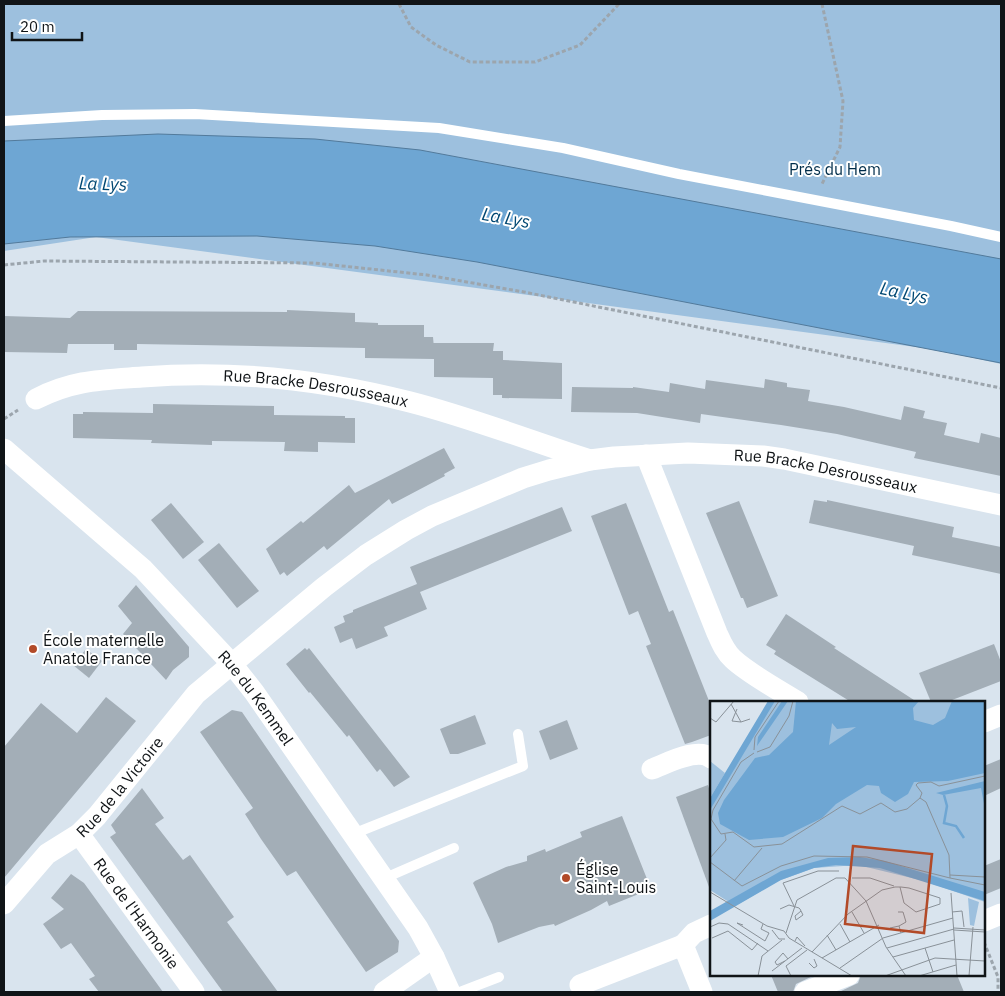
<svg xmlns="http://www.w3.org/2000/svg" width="1005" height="996" font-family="'IBM Plex Sans',sans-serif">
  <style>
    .green { fill: #9dc0de }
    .water { fill: #6ea6d3; stroke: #527a9b }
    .building { fill: #a3aeb7 }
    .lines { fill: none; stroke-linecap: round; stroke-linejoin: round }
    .path { stroke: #9ca5ad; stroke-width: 3; stroke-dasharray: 4 2.5; stroke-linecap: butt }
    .lane { stroke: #fff; stroke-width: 10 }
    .street { stroke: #fff; stroke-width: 21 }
    .poi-dot { fill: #b24a28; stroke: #fff; stroke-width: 2 }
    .labels { text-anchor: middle; stroke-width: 4; stroke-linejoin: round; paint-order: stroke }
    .park-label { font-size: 16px; fill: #002d4a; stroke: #fff }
    .street-label { font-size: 16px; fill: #101417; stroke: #fff }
    .poi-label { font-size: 16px; fill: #101417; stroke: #fff; text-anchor: start }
    .water-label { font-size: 18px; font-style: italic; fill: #004772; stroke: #fff }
    .inset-river { fill: none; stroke: #6ea6d3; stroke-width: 2.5 }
    .inset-road { fill: none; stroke: #899198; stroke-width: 1 }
    .view { fill: #b24a28; fill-opacity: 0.15; stroke: #b24a28; stroke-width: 2.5 }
    .inset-edge { fill: none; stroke: #101417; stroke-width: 2.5 }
  </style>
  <rect width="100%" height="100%" fill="#d9e4ee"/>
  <path class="green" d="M4,4H1001V364L938,350L96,237L4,251Z"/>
  <path class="water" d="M158,134L315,139L420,150L1001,259V363L477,262L375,246L257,236L70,237L4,244V141Z"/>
  <g class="building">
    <path d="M287,310L355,313V322L378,323V325H424V337H433L434,348L433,343H494L493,351H503V360L562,363V399L502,398V395H493V378L434,377V359L365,358V348L137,344V350H114V344H68L67,353L4,352V316L70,318L78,311L287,312Z"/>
    <path d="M765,379L787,383V387L810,390L808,401L844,407L901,420L904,406L925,411L923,418L947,423L944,435L979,443L981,433L1001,438V476L914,458L916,452L837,434L781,425L701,414L700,423L637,413L571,412L572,387L633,388V387L669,392L670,383L705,389L706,380L764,388Z"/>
    <path d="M153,404L274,406V415L345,416V418H355V443L318,442V452L284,451L285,442L212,441V445L151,443L152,440L73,438V414H83V412L153,413Z"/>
    <path d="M444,448L455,468L444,474L445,476L392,504L389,499L327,550L324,546L287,576L284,572L280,575L266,549L301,521L303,523L349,485L355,493Z"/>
    <path d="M814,500L827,502V500L954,527L952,537L1001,547V574L912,555L914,546L809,523Z"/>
    <path d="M739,501L778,596L747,608L743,598H741L706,513Z"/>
    <path d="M171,503L204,542L183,559L151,520Z"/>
    <path d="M626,503L669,612L673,610L711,706V735L692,742L685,744L646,646L651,644L638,611L629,615L591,516Z"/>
    <path d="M562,507L572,531L420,592L427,609L384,627L388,636L356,649L352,638L340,643L334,627L345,622L343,616L353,612V610L417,584L410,567Z"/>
    <path d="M219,543L259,591L237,608L198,560Z"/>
    <path d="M136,585L189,647V657L173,670L166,680L123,634L132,623L118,606Z"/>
    <path d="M786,614L836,647L834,648L917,702H851L774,654L776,651L766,645Z"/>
    <path d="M994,644L1001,662V681L947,702H931L919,673Z"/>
    <path d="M305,648L307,650L309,648L410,777L394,787L380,769L377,772L349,735L347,737L310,692L309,693L286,664Z"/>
    <path d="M86,649L102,661L89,678L73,665Z"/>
    <path d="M106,697L136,721L4,878V747L41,703L77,733Z"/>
    <path d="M232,710L242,712L399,941L398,952L366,972L296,871L287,876L261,839L245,814L253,808L200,732Z"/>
    <path d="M475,715L486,744L458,754H450L440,729Z"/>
    <path d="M567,720L578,749L550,760L539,731Z"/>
    <path d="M1001,759V788L984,796V766Z"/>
    <path d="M708,785L711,795V887H709L676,797Z"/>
    <path d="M142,788L164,818L155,824L183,860L190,855L234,917L227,922L278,992H223L110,837L116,833L111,825Z"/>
    <path d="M622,816L651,889L609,906L607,901L591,910L555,926L554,924L539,927L498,943L492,924L473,883L475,881L506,867L527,861V856L545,849L546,852L582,837L580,832Z"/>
    <path d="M1001,859V888L984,895V866Z"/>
    <path d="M71,874L84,883L163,992H99L89,979L95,976L71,943L61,949L43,924L64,909L51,898Z"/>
    <path d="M771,975H815L796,984L793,992H778Z"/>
    <path d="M861,975H957L964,992H839L858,983Z"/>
  </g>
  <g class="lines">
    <g class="path">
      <path d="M399,4L411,27L436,45L470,62H535L580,45L619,4"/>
      <path d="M822,4L843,101L840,147L822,184"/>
      <path d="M4,265L44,261L314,263L427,275L524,292L1001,388"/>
      <path d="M4,419L18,410"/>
      <path d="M984,942L998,977V992"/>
    </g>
    <g class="lane">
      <path d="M4,121L102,115L195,114L439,128L563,148L679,174L951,226L1001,237"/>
      <path d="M353,834L523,766L518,734"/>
      <path d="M385,878L454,848"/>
      <path d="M460,992L499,977"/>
    </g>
    <g class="street">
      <path id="s1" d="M36,399C73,380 101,380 142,377C231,370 324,380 410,402C469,417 531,441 590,460"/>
      <path id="s2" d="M4,449L143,569L231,663L254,692L418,928L434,957L450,992"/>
      <path d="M646,455L717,633C721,642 725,652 733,659C749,674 779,690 798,702"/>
      <path d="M984,722L1001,715"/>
      <path d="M652,769C668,763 697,747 711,758"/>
      <path id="s3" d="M79,834L194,992"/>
      <path id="s4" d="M4,904L47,854L79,834L97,816L196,694L324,587L366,555L406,530L432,516L523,478L549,470L590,460L614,457L688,453L763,456L784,459L1001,505"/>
      <path d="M984,921L1001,914"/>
      <path d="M683,945L694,933L711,925"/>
      <path d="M580,985L683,945L702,992"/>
      <path d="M384,992L434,957"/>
      <path d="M805,992L849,975"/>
    </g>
  </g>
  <g class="poi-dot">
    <circle cx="33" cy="649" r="5"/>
    <circle cx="566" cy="878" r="5"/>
  </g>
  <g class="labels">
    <g class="park-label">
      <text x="835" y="175">Prés du Hem</text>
    </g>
    <g class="street-label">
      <text dy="6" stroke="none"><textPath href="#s1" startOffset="284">Rue Bracke Desrousseaux</textPath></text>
      <text dy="6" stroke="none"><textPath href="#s4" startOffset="988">Rue Bracke Desrousseaux</textPath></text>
      <text dy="6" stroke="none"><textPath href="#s2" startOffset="355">Rue du Kemmel</textPath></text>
      <text dy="6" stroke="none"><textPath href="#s4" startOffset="166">Rue de la Victoire</textPath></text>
      <text dy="6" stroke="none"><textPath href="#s3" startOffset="98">Rue de l'Harmonie</textPath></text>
    </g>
    <g class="poi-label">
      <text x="43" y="646">École maternelle<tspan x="43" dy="18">Anatole France</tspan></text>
      <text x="576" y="875">Église<tspan x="576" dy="18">Saint-Louis</tspan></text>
    </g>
    <g class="water-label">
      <text transform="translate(103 184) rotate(2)" y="6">La Lys</text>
      <text transform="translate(506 218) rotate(10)" y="6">La Lys</text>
      <text transform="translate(904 293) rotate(12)" y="6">La Lys</text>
    </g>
  </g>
  <g transform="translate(710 701)">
    <rect width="275" height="275" fill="#d9e4ee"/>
    <path d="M62,0H275V201L214,180L148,164L104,167L68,180L25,205L0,189V107ZM0,60L15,72L0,97ZM258,197L269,201L264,225L260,224Z" fill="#9dc0de"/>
    <path d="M58,0H65L0,109V97ZM72,0H78L47,45L48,36ZM86,0H209L203,7L204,19L223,24L235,17L242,0H275V72L238,80L204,81L198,93L185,101L171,92L169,85L157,84L126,103L112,117L73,136L39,139L10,123L8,112L14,99L45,57L59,54L83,31ZM122,22L127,28L146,26L119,44ZM275,80V108L271,87L233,94L226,92ZM150,156L175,160L275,191V200L170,167L126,164L104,167L71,179L0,220V210L71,170L118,157Z" fill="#6ea6d3" fill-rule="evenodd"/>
    <path class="inset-river" d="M234,94L237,105L234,122L246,125L254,137"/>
    <path class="inset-road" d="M21,3L31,21L40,18M27,8L22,20L31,21M0,17L6,21L24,0M44,49L45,36L69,0M47,51L60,46L79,15L83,0M44,52L31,61L3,109L1,118L11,133L23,131L44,146L72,143L132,105L150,113L171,102L185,111L197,108L210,97M210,97L216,101L239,154L240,177L275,184M210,97L212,92L206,84L208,82L221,81L229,85L275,75M0,157L16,139L15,133M0,161L32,185L71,165L104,155L157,156L240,177M240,174L275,176M142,177H160L184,185M24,180L52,147M0,191L57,225L74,230L79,237L142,275M241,192L247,275M84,205L73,182L108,170H129M70,208L79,204L89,207L90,208L93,214L86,219L85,215L91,210M142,211L154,232M188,211H193L196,221L189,225M242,211L252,210L254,226M53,223L51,228L59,232L55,240M130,223L140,241M33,224L27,222L55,240M0,226L9,222L18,223L58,250M180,227L189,225L191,232M244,227L275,229M62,229L69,238H75M244,229L275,231M76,232L87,199L126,177H135L156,200L176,246L196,275M117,234L126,249M2,237L18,230L42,249L48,242M85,240L87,236L95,245M177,247L244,228M215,247L223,271M102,251L138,213L172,189L185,186H191L199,187L230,197V203L206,211L194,202L190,186M183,256L244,239M112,257L169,224M75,260L67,264L65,261L73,252L78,258M99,262L104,267L107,265L104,258M130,267L173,237L243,217M62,270L92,247M48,275L52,255L72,239M81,275L76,265L97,249M175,275L225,257L275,260M209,275L246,264M259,275L263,226"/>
    <path class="view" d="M143,145L222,153L214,232L135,223Z"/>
    <rect width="275" height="275" class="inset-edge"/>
  </g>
  <rect width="1005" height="996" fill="none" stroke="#101417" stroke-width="10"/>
  <path d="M12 32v8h70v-8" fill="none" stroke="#101417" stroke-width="2.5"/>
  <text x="20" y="32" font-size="15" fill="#101417" stroke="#ffffff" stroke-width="4" paint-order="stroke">20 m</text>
</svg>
